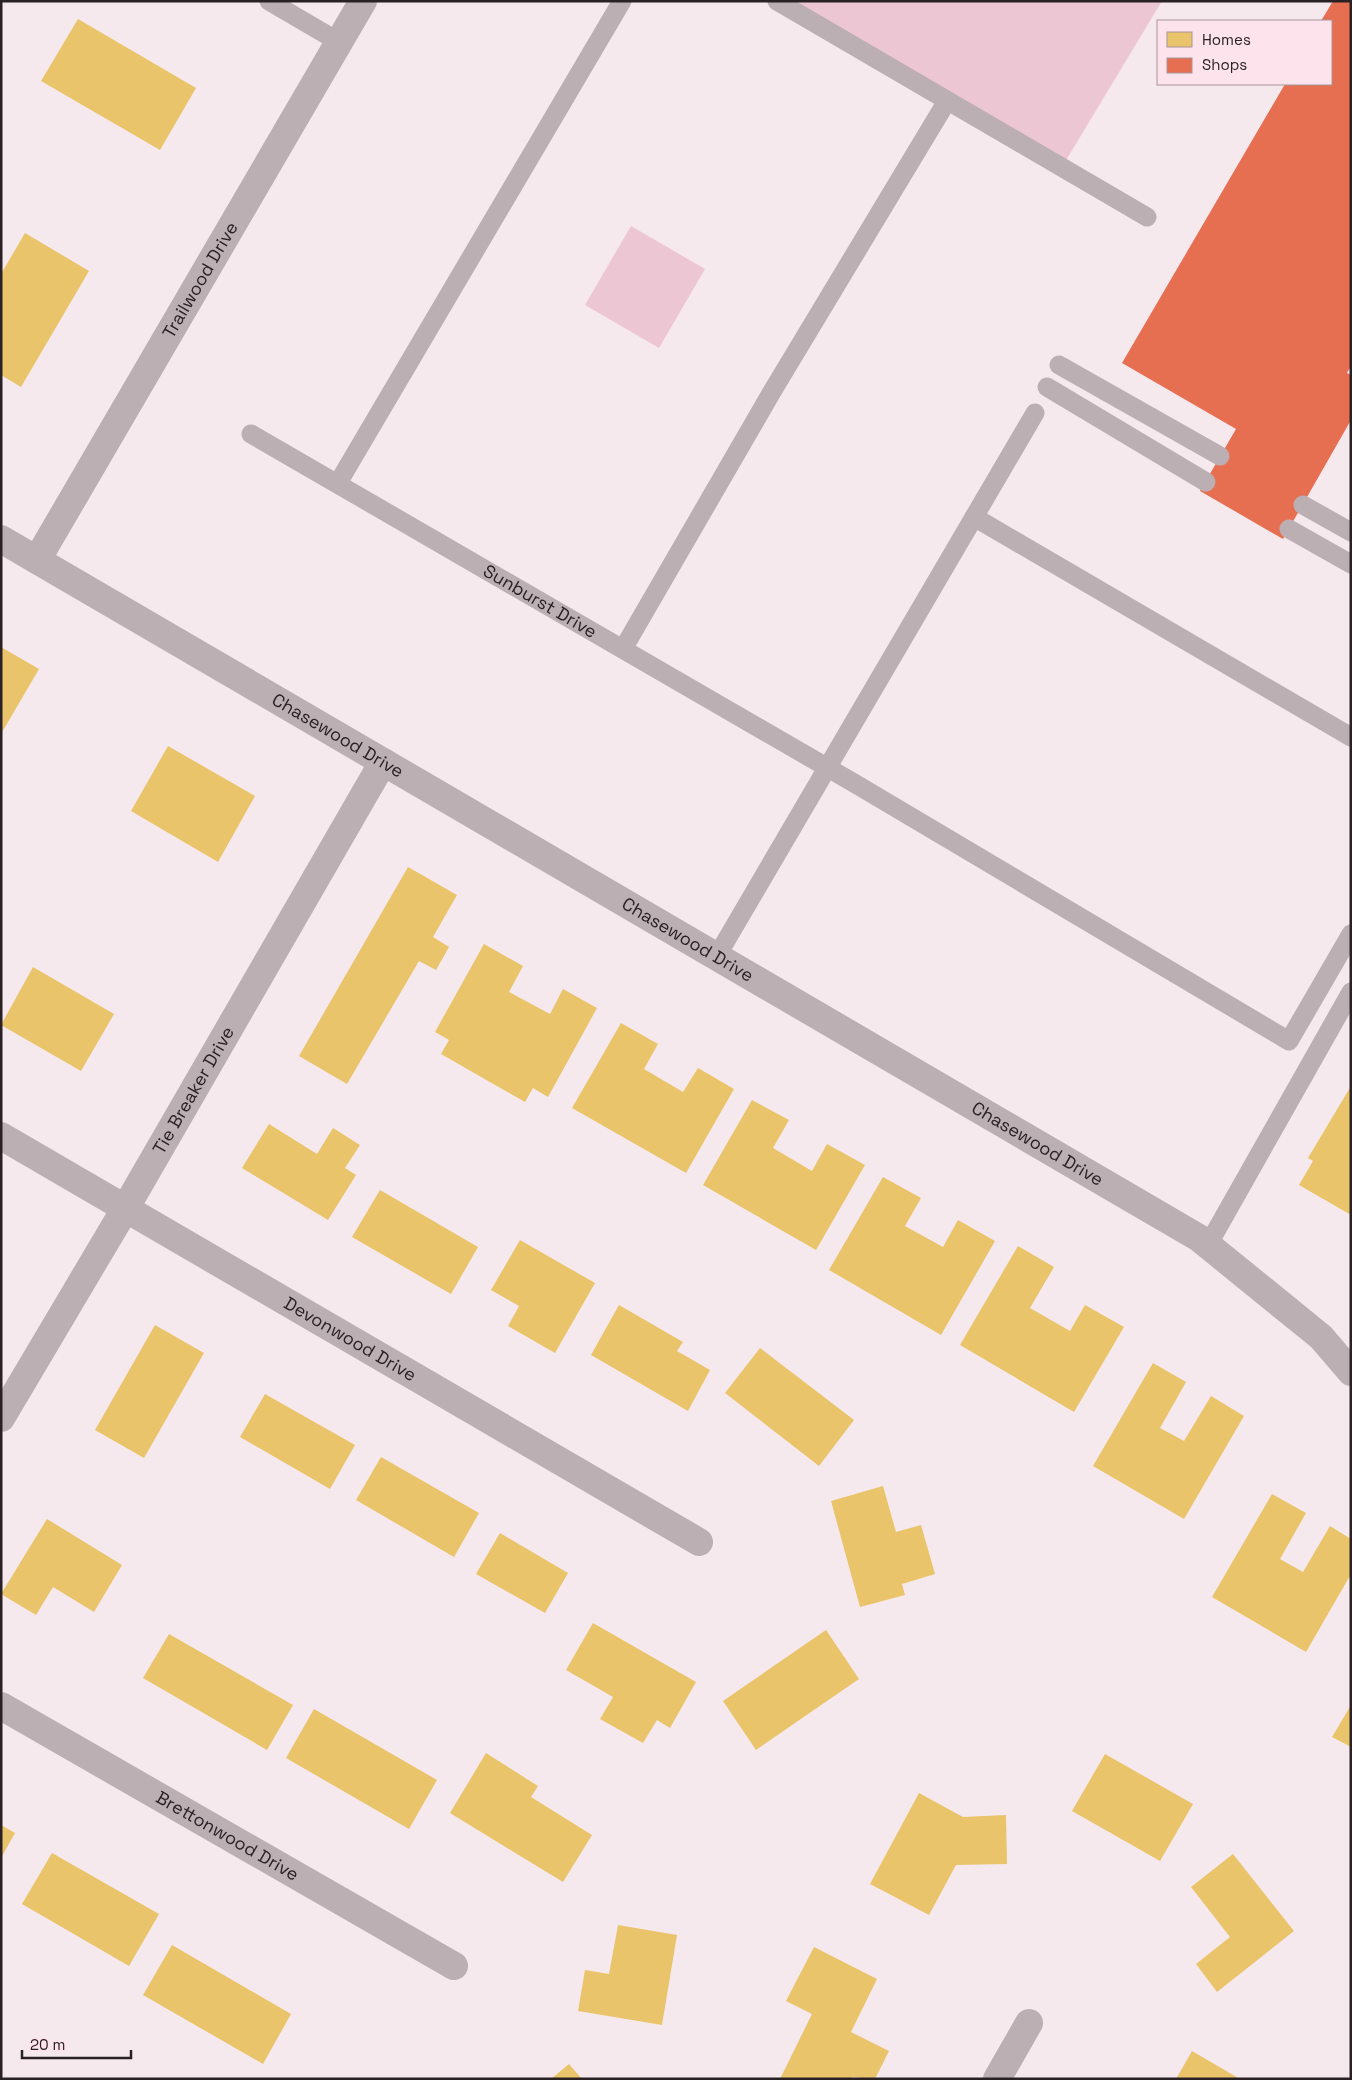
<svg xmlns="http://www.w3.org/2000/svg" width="1352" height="2080" font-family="'Space Grotesk',sans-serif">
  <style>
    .green { fill: #edc6d4 }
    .homes { fill: #e9c46a }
    .shops { fill: #e76f51 }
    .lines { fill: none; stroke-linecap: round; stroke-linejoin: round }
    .service { stroke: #bbafb3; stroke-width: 19 }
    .minor { stroke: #bbafb3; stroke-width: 28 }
    .tertiary { stroke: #bbafb3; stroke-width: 28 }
    .labels { text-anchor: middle; stroke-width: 5; stroke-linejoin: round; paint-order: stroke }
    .street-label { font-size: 18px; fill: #2a2124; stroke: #fce3ec }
  </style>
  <rect width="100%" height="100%" fill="#f6e9ed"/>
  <g class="green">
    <path d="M777,1H1162L1062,167Z"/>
    <path d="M631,226L705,269L659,348L585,305Z"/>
  </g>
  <g class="homes">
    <path d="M78,19L196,88L160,150L41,81Z"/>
    <path d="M25,233L89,271L21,387L1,375V274Z"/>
    <path d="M1,647L39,669L1,734Z"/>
    <path d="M168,746L255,796L218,862L131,811Z"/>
    <path d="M408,867L457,895L433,937L449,947L436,970L419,961L347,1084L299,1056Z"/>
    <path d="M484,944L523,966L509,992L550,1014L563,989L597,1008L548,1097L533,1088L525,1102L441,1054L449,1040L435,1032Z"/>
    <path d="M33,967L114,1014L81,1071L1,1025Z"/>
    <path d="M621,1023L658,1044L644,1069L683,1092L698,1068L734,1089L686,1173L572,1108Z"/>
    <path d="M1351,1086V1215L1299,1185L1313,1161L1308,1158Z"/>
    <path d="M752,1100L789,1120L773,1148L812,1171L827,1144L865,1165L816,1250L703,1185Z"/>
    <path d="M269,1124L317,1154L333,1128L360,1145L345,1168L356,1175L328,1220L242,1168Z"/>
    <path d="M883,1177L921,1198L905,1226L943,1247L958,1220L995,1241L941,1335L829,1270Z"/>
    <path d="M380,1190L478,1247L451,1294L352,1237Z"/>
    <path d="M520,1240L595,1283L555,1353L508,1326L519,1306L491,1290Z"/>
    <path d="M1018,1246L1054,1267L1030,1308L1070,1331L1085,1305L1124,1327L1074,1412L960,1345Z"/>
    <path d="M619,1305L683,1342L677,1351L710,1370L688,1411L591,1355Z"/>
    <path d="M155,1325L204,1353L144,1458L95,1430Z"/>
    <path d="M760,1348L854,1420L819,1466L725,1393Z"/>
    <path d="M1153,1363L1186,1382L1160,1428L1184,1441L1211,1396L1244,1416L1184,1519L1093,1466Z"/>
    <path d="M265,1394L355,1445L330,1489L240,1437Z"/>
    <path d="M381,1457L479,1513L454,1557L356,1500Z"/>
    <path d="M883,1486L896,1532L921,1525L935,1574L902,1584L905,1595L860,1607L831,1501Z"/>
    <path d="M1272,1494L1306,1513L1280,1559L1303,1572L1330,1526L1351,1539V1574L1306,1652L1212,1597Z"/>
    <path d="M47,1519L122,1565L94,1612L53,1587L36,1615L1,1594Z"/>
    <path d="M500,1533L568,1573L545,1613L476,1574Z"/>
    <path d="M593,1623L696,1682L670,1728L657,1720L643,1743L600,1719L613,1697L566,1670Z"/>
    <path d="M826,1630L859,1679L756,1750L723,1701Z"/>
    <path d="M169,1634L293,1705L267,1750L143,1678Z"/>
    <path d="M1351,1705V1747L1332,1737Z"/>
    <path d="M314,1709L437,1780L409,1829L286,1758Z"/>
    <path d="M486,1753L538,1786L531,1797L592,1835L563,1882L450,1813Z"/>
    <path d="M1105,1754L1193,1804L1160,1861L1072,1811Z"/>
    <path d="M919,1793L963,1817L1006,1815L1007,1864L956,1865L929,1915L870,1884Z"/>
    <path d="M1,1825L15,1833L1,1858Z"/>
    <path d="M52,1853L159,1914L129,1966L22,1904Z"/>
    <path d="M1233,1854L1294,1931L1217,1992L1196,1964L1230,1937L1191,1887Z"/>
    <path d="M618,1925L677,1935L662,2025L578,2011L585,1970L609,1974Z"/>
    <path d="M172,1945L291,2014L263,2064L143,1995Z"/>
    <path d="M814,1947L877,1979L851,2032L889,2051L875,2079L852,2077L851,2079H780L812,2014L786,2001Z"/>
    <path d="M1192,2051L1240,2079H1176Z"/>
    <path d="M569,2064L582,2079H551Z"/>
  </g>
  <path class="shops" d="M1333,1H1351V366L1347,373L1351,375V420L1283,539L1200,491L1236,429L1122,363L1285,84H1331V21H1321Z"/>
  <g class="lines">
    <g class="service">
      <path d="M269,1L339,42"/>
      <path d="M777,1L1147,217"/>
      <path d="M1059,365L1220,456"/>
      <path d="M1047,387L1206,482"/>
      <path id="s1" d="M251,434L854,783L1289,1041L1351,934"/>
      <path d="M338,483L622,1"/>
      <path d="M1303,505L1351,532"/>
      <path d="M974,517L1351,737"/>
      <path d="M1289,529L1351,564"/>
      <path d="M623,649L773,390L947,101"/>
      <path d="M717,956L1035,413"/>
      <path d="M1208,1245L1351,992"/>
    </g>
    <g class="minor">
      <path id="s2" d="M37,560L363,1"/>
      <path id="s3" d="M1,1136L699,1542"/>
      <path id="s4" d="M1,1706L454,1966"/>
      <path d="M997,2079L1029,2023"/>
    </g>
    <g class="tertiary">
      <path id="s5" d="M1,539L1199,1238L1321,1337L1351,1372"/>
      <path id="s6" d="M1,1418L125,1209L383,762"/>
    </g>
  </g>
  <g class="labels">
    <g class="street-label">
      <text dy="6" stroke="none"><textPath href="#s2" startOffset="324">Trailwood Drive</textPath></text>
      <text dy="6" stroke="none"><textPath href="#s1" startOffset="334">Sunburst Drive</textPath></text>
      <text dy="6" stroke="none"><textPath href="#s5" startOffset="390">Chasewood Drive</textPath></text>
      <text dy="6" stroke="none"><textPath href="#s5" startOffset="795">Chasewood Drive</textPath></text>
      <text dy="6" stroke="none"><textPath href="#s6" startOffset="380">Tie Breaker Drive</textPath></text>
      <text dy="6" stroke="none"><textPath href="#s5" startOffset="1200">Chasewood Drive</textPath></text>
      <text dy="6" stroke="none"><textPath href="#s3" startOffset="404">Devonwood Drive</textPath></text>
      <text dy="6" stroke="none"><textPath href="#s4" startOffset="261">Brettonwood Drive</textPath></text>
    </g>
  </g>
  <rect width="1352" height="2080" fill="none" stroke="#2a2124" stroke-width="5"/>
  <rect x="1157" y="20" width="175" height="65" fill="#fce3ec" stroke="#a8959c"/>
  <rect x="1167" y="32" width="25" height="15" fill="#e9c46a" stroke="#a8959c"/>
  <text x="1202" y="45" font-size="15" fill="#2a2124">Homes</text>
  <rect x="1167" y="58" width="25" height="15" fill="#e76f51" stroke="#a8959c"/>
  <text x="1202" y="70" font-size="15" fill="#2a2124">Shops</text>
  <path d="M22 2050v8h109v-8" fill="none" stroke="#2a2124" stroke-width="2.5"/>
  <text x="30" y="2050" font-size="15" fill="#2a2124" stroke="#fce3ec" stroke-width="4" paint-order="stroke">20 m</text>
</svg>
